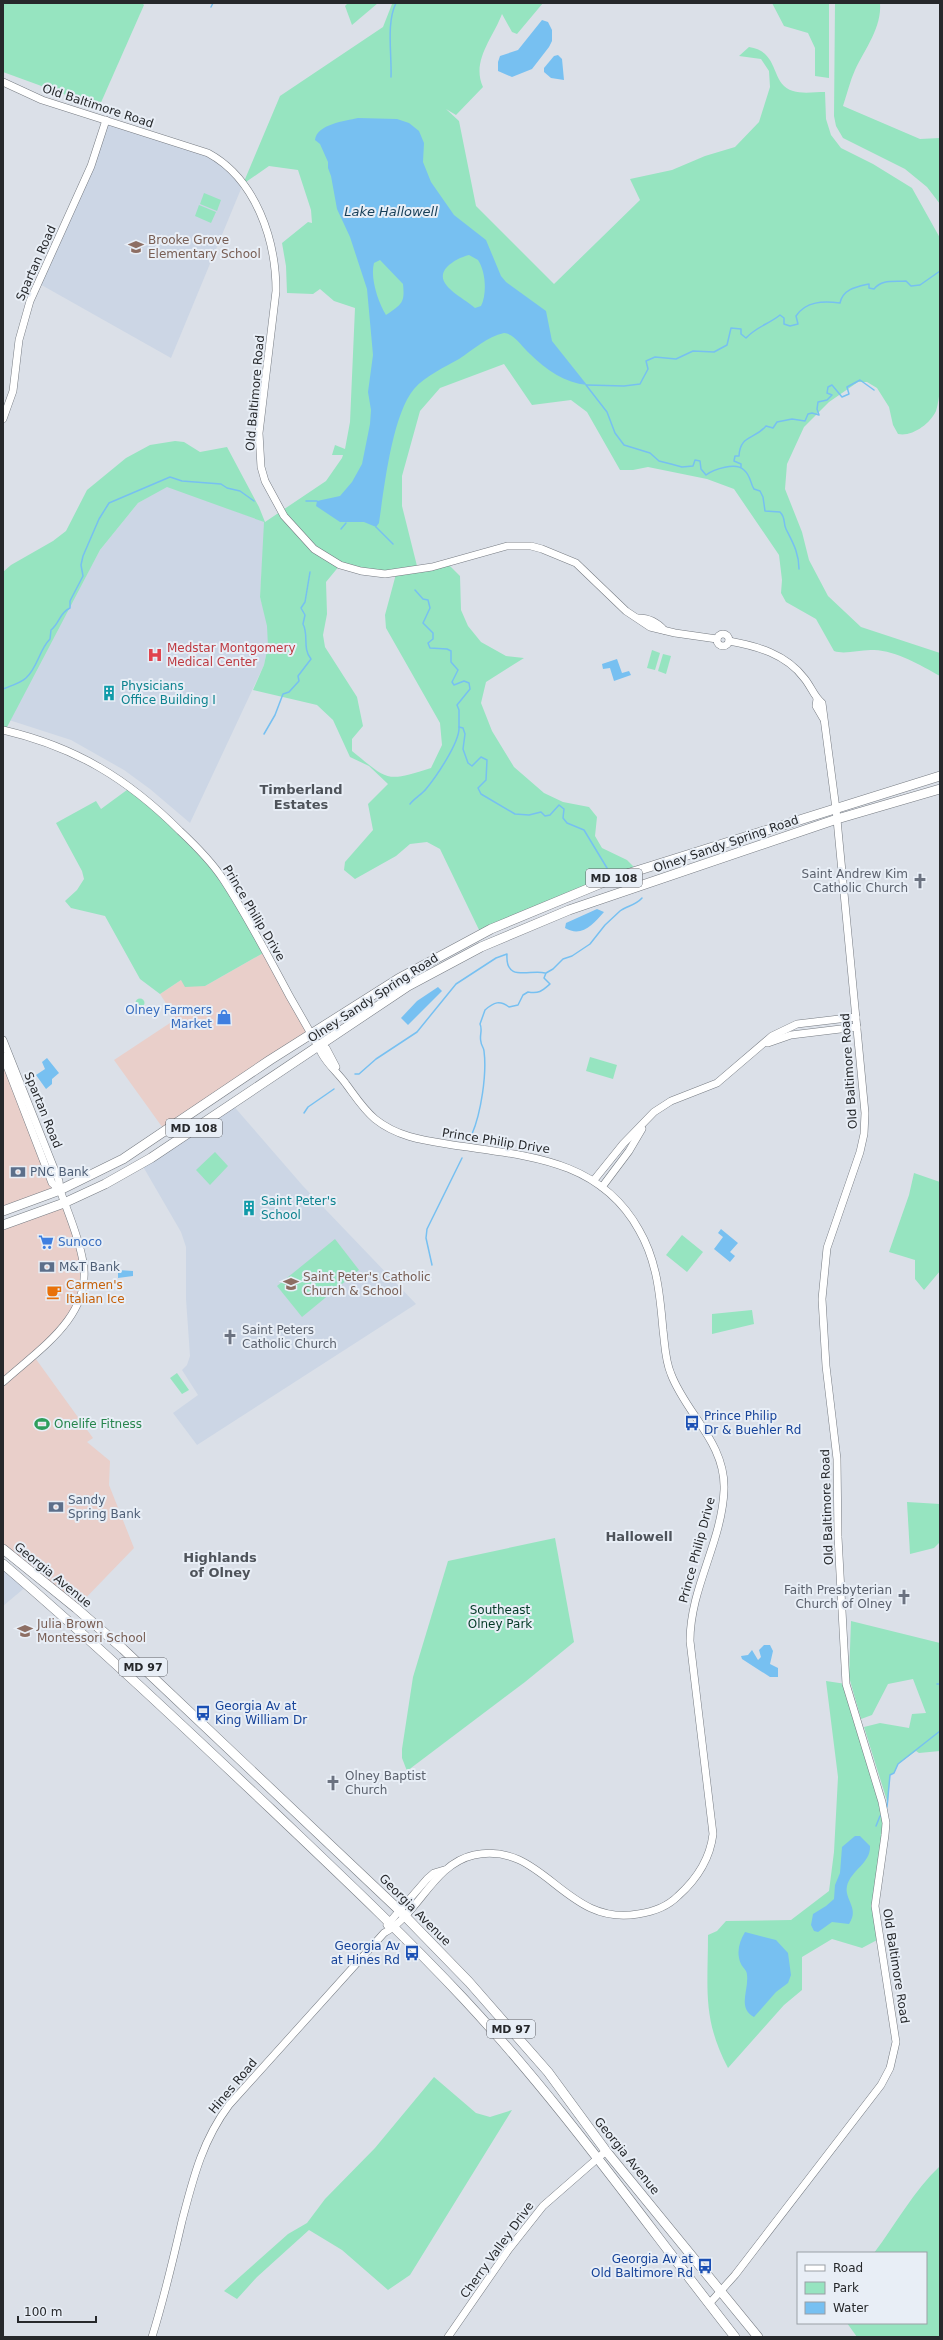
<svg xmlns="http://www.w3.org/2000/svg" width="943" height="2340" font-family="'DejaVu Sans',sans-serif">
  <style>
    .commercial { fill: #e9cfca }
    .built { fill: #ccd6e5 }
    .green { fill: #96e4c0; fill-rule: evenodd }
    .water { fill: #77c0f1; fill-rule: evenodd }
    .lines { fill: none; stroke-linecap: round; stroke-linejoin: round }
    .stream { stroke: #77c0f1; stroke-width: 1.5 }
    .minor-casing { stroke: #767b82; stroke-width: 8 }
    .major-casing { stroke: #767b82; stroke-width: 10 }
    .minor { stroke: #fff; stroke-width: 7 }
    .major { stroke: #fff; stroke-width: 9 }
    .labels { text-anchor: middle; stroke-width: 4; stroke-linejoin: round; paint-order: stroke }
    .shield { fill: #e8eef6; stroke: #606368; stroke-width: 1 }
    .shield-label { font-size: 11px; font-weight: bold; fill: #26282b }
    .street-label { font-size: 12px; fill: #26282b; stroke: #e8eef6 }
    .education-label { font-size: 12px; fill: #785e54; stroke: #e8eef6; text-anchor: start }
    .health-label { font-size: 12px; fill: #be3a42; stroke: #e8eef6; text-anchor: start }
    .culture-label { font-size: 12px; fill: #0d838f; stroke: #e8eef6; text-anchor: start }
    .worship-label { font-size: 12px; fill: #5b616d; stroke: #e8eef6; text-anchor: end }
    .shop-label { font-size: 12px; fill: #366cbe; stroke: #e8eef6; text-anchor: end }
    .service-label { font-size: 12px; fill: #4e5e75; stroke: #e8eef6; text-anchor: start }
    .food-label { font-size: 12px; fill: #c56008; stroke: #e8eef6; text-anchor: start }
    .transit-label { font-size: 12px; fill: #164399; stroke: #e8eef6; text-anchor: start }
    .leisure-label { font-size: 12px; fill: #27864d; stroke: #e8eef6; text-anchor: start }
    .park-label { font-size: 12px; fill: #033926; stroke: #e8eef6 }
    .water-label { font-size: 13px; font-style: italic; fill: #163e57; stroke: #e8eef6 }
    .neighbourhood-label { font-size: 13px; font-weight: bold; fill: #4e535a; stroke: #e8eef6 }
  </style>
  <rect width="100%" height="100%" fill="#dbe0e8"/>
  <g class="commercial">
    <path d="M265,952L312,1034L165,1131L114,1060L176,1019L160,994L181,980L205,986Z"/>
    <path d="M3,1047L60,1190L3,1211Z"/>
    <path d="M64,1203L85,1279L73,1314L33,1355L93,1438L87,1442L110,1461L109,1485L134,1548L76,1608L3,1549V1225Z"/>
  </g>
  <g class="built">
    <path d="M106,120L208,153L243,184L171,358L38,283L48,266Z"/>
    <path d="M167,486L265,522L260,597L269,626L268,646L264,665L190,823L150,789L124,770L71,740L9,720L100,550L138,503Z"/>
    <path d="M231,1103L303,1186L416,1304L197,1445L173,1413L198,1395L182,1370L187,1365L190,1356L186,1299V1247L181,1232L141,1163Z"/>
    <path d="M3,1564L28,1585L3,1606Z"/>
  </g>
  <g class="green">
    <path d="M3,3H142L144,5L99,107L3,72Z"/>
    <path d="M348,3H378L352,25L345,6Z"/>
    <path d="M388,3H543L517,34L512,32L502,14C493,38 471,61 483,87L456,115L446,109L459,121L476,206L554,284L640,200L630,179L672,170L705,156L735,147L759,122L770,87L769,71L761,59L739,56L749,47C781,52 769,83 793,91C802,94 815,92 825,92L826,119L831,135L841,148L873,164L912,188L940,238V390C939,396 938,405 936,411C930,424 912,437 898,434L893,425L889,407L877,388L867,382H858L829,402L804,427L787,464L785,489L802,532L809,560L828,596L861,627L940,653V676C920,665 897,651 874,650C860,649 846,655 834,651L816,619L786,602L781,593L782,580L779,555L734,489L707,479L648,467L633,470H620L587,412L571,400L532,405L504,364L440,388L420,411L402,476V506L418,570L447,563L460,576L461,610L468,626L481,642L506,656L524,658L486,682L481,703L492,731L514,767L544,793L563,802L589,807L597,817L595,836L602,848L627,860L638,871L481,934L440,849L427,842L410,844L396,856L355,879L344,870L345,862L373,830L368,804L388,784L369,766L350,757L333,720L317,705L253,690L264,665L268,646L267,626L260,597L264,522L167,487L138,503L100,550L5,731L3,730V572L11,565L53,541L66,531L87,490L126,458L150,445L175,441L184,442L200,452L227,447L259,507L265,522L326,481L342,458L343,455H332L335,445L345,449L350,422L355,308L334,301L320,289L313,294L287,293L286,266L282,243L308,222L312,223L311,210L298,170L269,166L243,184L280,96L383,27L392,4ZM340,565L396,574L385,615L386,628L440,723L442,745L431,768C385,783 388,780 352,751V739L363,726L357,697L325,647L323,635L327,614L326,582Z"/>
    <path d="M772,3H829V78L815,76V48L808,33L784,26Z"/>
    <path d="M835,3H880C882,27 865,49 855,70C850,81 847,94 843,106L920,139L940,138V204L927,187L905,169L843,138L836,126L834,116Z"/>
    <path d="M204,193L221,200L217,211L200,204Z"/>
    <path d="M199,205L216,212L211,223L195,216Z"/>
    <path d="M652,650L660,653L655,670L647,668Z"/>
    <path d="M663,654L671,656L666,674L658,671Z"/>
    <path d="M131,787L151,801L222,877L265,952L205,986L185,987L181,980L160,994L140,979L105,916L71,908L65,901L77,890L84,879L82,871L56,823L96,801L101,809Z"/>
    <circle cx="140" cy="1003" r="4.5"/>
    <path d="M590,1057L617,1065L613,1079L586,1071Z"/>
    <path d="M215,1152L228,1166L210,1185L196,1170Z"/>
    <path d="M914,1173L940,1182V1271L924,1290L915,1279V1260L889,1252L909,1195Z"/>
    <path d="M682,1235L703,1252L687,1272L666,1255Z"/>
    <path d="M335,1239L359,1270L302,1317L277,1286Z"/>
    <path d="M752,1310L754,1324L712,1334V1314Z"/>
    <path d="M177,1373L189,1390L182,1394L170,1378Z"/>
    <path d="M907,1502L940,1504V1542L934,1548L910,1554Z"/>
    <path d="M555,1538L574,1642L525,1682L407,1771L402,1758V1749L413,1677L448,1561Z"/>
    <path d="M851,1621L940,1643V1751L919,1753L916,1751L898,1764L894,1773L890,1775L888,1804L864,1727L880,1723L909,1728L912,1714L926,1713L913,1679L888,1684L872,1715L861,1719L849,1677Z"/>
    <path d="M826,1681L846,1684L886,1823L876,1888L879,1939L862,1948L832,1939L802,1957V1990L784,2005L728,2068C702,2019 708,1988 708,1935L717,1931L726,1921L791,1920L829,1891L834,1852L838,1777Z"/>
    <path d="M434,2077L476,2113L490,2117L512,2110L410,2275L388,2290L342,2250L309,2230L257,2277L237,2299L224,2291L288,2234L307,2223L325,2199L375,2148Z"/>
    <path d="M940,2166V2337H857L847,2323H926V2253H874C896,2224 914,2190 940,2166Z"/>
  </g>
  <g class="water">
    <path d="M542,20L548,22L552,30V41L549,47L532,69L512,77L498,71V62L500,56L518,50Z"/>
    <path d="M558,55L562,59L564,80L551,78L544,72V68L554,56Z"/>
    <path d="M358,118L397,119L409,123L419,131L424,143L423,162L431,182L454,215L486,240L501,276L506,282L546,311L552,341L587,385C565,383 546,370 530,354C522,347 515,334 504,333C487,337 474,349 459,359C445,367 425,376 414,389C392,415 384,489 379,523L376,527L364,522H340L316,506L317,501L340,496L352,482L362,464L370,424L371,410L368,392L373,355L367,289L350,237L337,209L331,176L328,168V162L320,144L315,140C317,124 345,121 358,118ZM469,255L478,260C486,272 487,294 481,306L475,308C465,298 431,284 447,267C453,261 461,257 469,255ZM380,260L403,284C405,303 402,304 386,315C378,302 370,278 374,263Z"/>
    <path d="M617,659L622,673L629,671L631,675L614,681L610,668L603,669L602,664Z"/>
    <path d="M597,909L604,912C593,924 582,938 565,928L566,923Z"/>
    <path d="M438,987L442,991L408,1025L401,1018L417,1001Z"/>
    <path d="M47,1058L59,1073L52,1079V1084L46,1089L36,1075L45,1069L42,1062Z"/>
    <path d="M721,1229L738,1243L730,1252L735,1256L730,1262L714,1249L723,1237L718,1233Z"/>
    <path d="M118,1270L133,1271V1276L118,1278Z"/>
    <path d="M764,1645H770L773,1651L770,1664L778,1668V1677H770L742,1659L741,1656L748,1655L752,1650L758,1660L761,1657L759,1650Z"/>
    <path d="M855,1836H860L870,1846C871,1863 851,1870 847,1886C844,1900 860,1908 849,1924L832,1922L818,1932L814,1931L811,1925L813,1914L826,1906L834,1899L835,1885L840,1873L842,1847Z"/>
    <path d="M745,1932L776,1940L788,1953L791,1975L788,1983L776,1992L754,2017C737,2008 749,1990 747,1975C747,1970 743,1968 741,1964C736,1953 739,1942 745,1932Z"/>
  </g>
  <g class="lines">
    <g class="stream">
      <path d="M211,7L213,3"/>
      <path d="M391,77C392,55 386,23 396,3"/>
      <path d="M586,385L607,412L615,433L624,445L650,453L659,461L671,464L682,467L693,466L695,460L700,461L701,469L706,475C714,469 736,462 744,470C751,476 750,483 754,489L760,491L763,497L765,511L780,512C786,518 783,523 786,529C793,543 799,553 799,569"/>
      <path d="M587,385L624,386L640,384L648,369L646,361L655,357L676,359L693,351L714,352L727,345L731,328L741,329V334L746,338C756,327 769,324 780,315L784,318V324L790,326L798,324L796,316C806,301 823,301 840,303C843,289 856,287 869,284V288L874,289C882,279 894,282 906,281L911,286L920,285L940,271"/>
      <path d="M741,467V464L734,461L735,456H739C740,435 754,440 766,426L773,428L777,422L792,419L805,421L808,414L812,413L819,415L817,409L818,402L827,400L832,395L827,393L828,387L832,385L842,397L849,394L847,387L860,380L874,390"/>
      <path d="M306,501H317"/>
      <path d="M376,527L393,544"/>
      <path d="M341,529L346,523"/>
      <path d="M415,590L423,599L428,600L430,608L423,623L433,633V639L428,643L430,648L447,649L451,651V662L458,670L452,682L454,685L464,681L469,683L470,689L457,705L459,710V727L463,728L465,734L463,749L468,763L472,766L481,757L487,760L486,780L478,788L481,794L515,814L529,815L541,812L545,816L550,815L559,805L564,809L563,818L567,823L584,830L607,868"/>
      <path d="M3,689C10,686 21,683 26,678C38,667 39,650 50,639L51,630C60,623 59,613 70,608V601L83,576L81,565L83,556L99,519L109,503L170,477L182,481L221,484L227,488L240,491L254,501"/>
      <path d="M264,734L275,715L283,694L289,692L299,681L298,676L311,659C302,648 309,635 303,624L305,615L301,608L305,602L310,572"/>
      <path d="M410,804C415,798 422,794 426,789C436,777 460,742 459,727"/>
      <path d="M355,1074H359L376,1059L417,1032L456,984L496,958L507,954C505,983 530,969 545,973"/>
      <path d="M304,1113L308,1107L334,1089"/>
      <path d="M472,1134C481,1113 487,1074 484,1051C484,1048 481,1045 481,1042C479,1036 483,1030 480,1024L485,1010C494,1002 500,1000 509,1007L518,1005L523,995L528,992C539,994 542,991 550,984L544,978L546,973L553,969L563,959L572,956L590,944L605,925L620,911C627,906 636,905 642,898"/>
      <path d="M432,1265L426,1238L427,1229L462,1158"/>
      <path d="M937,1684H940"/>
      <path d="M887,1807L890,1775L894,1773L898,1764L940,1731"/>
      <path d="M876,1826L880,1816"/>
    </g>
    <g class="minor-casing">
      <g id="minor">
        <path d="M3,82L42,100L208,153C256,179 276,240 276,291L259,433L261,467L265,481L284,516L314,549L340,565L361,571L385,574L432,567L507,546H531L542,549L576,563L626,611L650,627L675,633L717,639"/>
        <path d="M3,419L13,391L19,340L30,301L91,166L106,120"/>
        <path d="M638,618C649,618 657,622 664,630"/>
        <circle cx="723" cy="640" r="6"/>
        <path d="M817,699L816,706L823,718"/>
        <path d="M3,730C76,747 128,779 180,831C196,846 211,861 223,879C248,917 269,958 290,997C301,1016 312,1035 322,1054C328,1065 339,1074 346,1084C355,1096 363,1109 375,1119C396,1136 421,1140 447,1144C521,1156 598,1156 639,1230C657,1261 660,1295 663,1330C665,1345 665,1360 671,1374C686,1414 726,1443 724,1490C722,1542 690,1588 690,1641L713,1834C710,1859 697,1879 678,1896C668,1906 652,1912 638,1914C564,1927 544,1840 474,1855C433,1864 419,1914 384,1933L229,2105C202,2141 193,2179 182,2221C173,2260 164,2299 152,2337"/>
        <path d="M3,1040L59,1181L60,1190C68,1213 79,1237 83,1262C93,1316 38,1350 3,1382"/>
        <path d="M768,1043L791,1035L857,1027"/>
        <path d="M320,1046L326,1048L336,1067"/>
        <path d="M3,1056L52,1183L60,1190"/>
        <path d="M594,1180L623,1144L654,1112L671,1101L717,1083L772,1036L797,1024L856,1017"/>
        <path d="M602,1187L629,1151L642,1129"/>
        <path d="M387,1925L427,1879L434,1873L444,1870"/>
        <path d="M709,2304L735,2275L881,2085L890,2068L896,2042L875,1906L885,1835L886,1823L882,1802L846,1684L838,1537L837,1459L826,1366L822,1299L827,1248L860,1152L864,1134L865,1113L836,809L822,703C814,697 811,686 804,678C786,654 757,646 729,641"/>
        <path d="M448,2337L509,2249L543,2206L606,2151"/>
      </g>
    </g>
    <g class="major-casing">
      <g id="major">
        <path d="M3,1211L60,1190L123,1159L270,1060L398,979L491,929L614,878L940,776"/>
        <path d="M3,1225L64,1203L105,1184L151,1158L408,986L481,947L569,910L837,819L940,789"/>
        <path d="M3,1549L76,1608L123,1649L399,1910L469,1982L548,2072L606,2151L758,2337"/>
        <path d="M3,1564C95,1643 183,1726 272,1810C337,1872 402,1933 463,1998C562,2104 646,2224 735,2337"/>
      </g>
    </g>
    <use href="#minor" class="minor"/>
    <use href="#major" class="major"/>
  </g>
  <defs>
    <g id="school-bare" transform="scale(1.2)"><path d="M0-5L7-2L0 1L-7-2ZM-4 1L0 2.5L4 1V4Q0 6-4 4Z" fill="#8d6e63" stroke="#e8eef6" stroke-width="2.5" paint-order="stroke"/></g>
    <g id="hospital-bare" transform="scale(1.2)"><path d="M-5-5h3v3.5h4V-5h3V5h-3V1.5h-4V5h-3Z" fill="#e0444e" stroke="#e8eef6" stroke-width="2.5" paint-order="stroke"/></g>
    <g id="building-bare" transform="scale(1.2)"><path d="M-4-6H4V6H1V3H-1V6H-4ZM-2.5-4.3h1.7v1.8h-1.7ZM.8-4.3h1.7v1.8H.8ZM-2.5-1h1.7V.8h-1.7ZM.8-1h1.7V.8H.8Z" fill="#0f9aa8" stroke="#e8eef6" stroke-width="2.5" paint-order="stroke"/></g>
    <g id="church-bare" transform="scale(1.2)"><path d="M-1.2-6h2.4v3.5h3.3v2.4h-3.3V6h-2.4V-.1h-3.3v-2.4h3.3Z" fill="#6b7280" stroke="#e8eef6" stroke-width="2.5" paint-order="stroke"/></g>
    <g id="shop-bare" transform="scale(1.2)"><path d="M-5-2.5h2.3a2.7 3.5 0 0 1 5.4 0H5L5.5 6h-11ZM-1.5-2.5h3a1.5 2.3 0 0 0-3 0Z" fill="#3f7fe0" stroke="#e8eef6" stroke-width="2.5" paint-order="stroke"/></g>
    <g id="bank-bare" transform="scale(1.2)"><path d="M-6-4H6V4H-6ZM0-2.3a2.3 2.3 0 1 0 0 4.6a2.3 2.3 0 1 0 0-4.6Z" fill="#5c6f8a" stroke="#e8eef6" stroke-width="2.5" paint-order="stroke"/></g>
    <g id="supermarket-bare" transform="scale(1.2)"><path d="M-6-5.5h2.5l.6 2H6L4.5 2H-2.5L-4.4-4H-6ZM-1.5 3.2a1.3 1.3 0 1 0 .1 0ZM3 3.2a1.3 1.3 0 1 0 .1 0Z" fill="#3f7fe0" stroke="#e8eef6" stroke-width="2.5" paint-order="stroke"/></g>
    <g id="cafe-bare" transform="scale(1.2)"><path d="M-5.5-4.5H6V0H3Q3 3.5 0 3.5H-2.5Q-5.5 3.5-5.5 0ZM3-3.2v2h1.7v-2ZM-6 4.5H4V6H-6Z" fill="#e8710a" stroke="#e8eef6" stroke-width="2.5" paint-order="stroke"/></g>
    <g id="bus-bare" transform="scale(1.2)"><path d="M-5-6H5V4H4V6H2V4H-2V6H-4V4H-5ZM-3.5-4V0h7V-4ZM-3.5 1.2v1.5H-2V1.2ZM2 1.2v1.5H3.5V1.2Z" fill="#1a4fb4" stroke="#e8eef6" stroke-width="2.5" paint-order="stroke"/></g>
    <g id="stadium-bare" transform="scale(1.2)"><path d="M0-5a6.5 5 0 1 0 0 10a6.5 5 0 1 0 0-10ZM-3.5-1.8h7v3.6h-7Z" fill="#2e9e5b" stroke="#e8eef6" stroke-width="2.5" paint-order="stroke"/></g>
  </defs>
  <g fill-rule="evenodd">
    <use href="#school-bare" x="136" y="247"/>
    <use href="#hospital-bare" x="155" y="655"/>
    <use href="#building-bare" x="109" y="693"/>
    <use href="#church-bare" x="920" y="881"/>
    <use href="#shop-bare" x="224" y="1017"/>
    <use href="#bank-bare" x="18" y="1172"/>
    <use href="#building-bare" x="249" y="1208"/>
    <use href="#supermarket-bare" x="46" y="1242"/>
    <use href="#bank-bare" x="47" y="1267"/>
    <use href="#school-bare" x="291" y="1284"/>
    <use href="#cafe-bare" x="54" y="1292"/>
    <use href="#church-bare" x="230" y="1337"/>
    <use href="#bus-bare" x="692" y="1423"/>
    <use href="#stadium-bare" x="42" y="1424"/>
    <use href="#bank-bare" x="56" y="1507"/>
    <use href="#church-bare" x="904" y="1597"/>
    <use href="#school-bare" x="25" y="1631"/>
    <use href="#bus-bare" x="203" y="1713"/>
    <use href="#church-bare" x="333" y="1783"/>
    <use href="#bus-bare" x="412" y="1953"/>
    <use href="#bus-bare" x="705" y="2266"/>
  </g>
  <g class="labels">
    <g class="shield">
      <rect x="586" y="869" width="56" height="18" rx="3"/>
      <rect x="166" y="1119" width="56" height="18" rx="3"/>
      <rect x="119" y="1658" width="48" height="18" rx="3"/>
      <rect x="487" y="2020" width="48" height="18" rx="3"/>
    </g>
    <g class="shield-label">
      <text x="614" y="882">MD 108</text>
      <text x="194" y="1132">MD 108</text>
      <text x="143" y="1671">MD 97</text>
      <text x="511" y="2033">MD 97</text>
    </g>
    <g class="street-label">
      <text transform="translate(98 106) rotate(18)" y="4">Old Baltimore Road</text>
      <text transform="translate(36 263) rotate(-66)" y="4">Spartan Road</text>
      <text transform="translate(255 393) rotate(-85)" y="4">Old Baltimore Road</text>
      <text transform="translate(726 844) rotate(-19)" y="4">Olney Sandy Spring Road</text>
      <text transform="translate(254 913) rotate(59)" y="4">Prince Philip Drive</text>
      <text transform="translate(373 998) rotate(-33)" y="4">Olney Sandy Spring Road</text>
      <text transform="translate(849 1071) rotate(-94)" y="4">Old Baltimore Road</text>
      <text transform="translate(43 1110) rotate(68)" y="4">Spartan Road</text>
      <text transform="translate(496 1141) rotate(9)" y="4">Prince Philip Drive</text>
      <text transform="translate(827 1507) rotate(-92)" y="4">Old Baltimore Road</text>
      <text transform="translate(697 1550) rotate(-75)" y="4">Prince Philip Drive</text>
      <text transform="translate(53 1575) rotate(39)" y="4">Georgia Avenue</text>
      <text transform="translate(415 1910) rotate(45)" y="4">Georgia Avenue</text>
      <text transform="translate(896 1966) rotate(81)" y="4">Old Baltimore Road</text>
      <text transform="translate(233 2086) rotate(-50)" y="4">Hines Road</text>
      <text transform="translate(627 2156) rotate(51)" y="4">Georgia Avenue</text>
      <text transform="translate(497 2250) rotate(-54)" y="4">Cherry Valley Drive</text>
    </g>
    <g class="education-label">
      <text x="148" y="244">Brooke Grove<tspan x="148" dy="14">Elementary School</tspan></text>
      <text x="303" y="1281">Saint Peter's Catholic<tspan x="303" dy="14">Church &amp; School</tspan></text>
      <text x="37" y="1628">Julia Brown<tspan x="37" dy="14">Montessori School</tspan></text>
    </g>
    <g class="health-label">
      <text x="167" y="652">Medstar Montgomery<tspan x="167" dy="14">Medical Center</tspan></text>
    </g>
    <g class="culture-label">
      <text x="121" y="690">Physicians<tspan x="121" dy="14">Office Building I</tspan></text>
      <text x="261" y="1205">Saint Peter's<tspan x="261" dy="14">School</tspan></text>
    </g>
    <g class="worship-label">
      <text x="908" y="878">Saint Andrew Kim<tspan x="908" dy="14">Catholic Church</tspan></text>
      <text x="242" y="1334" text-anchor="start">Saint Peters<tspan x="242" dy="14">Catholic Church</tspan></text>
      <text x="892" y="1594">Faith Presbyterian<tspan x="892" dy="14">Church of Olney</tspan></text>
      <text x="345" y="1780" text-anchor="start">Olney Baptist<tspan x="345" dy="14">Church</tspan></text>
    </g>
    <g class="shop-label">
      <text x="212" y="1014">Olney Farmers<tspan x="212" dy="14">Market</tspan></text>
      <text x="58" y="1246" text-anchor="start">Sunoco</text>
    </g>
    <g class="service-label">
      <text x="30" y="1176">PNC Bank</text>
      <text x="59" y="1271">M&amp;T Bank</text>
      <text x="68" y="1504">Sandy<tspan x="68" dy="14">Spring Bank</tspan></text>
    </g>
    <g class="food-label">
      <text x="66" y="1289">Carmen's<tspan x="66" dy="14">Italian Ice</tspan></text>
    </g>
    <g class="transit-label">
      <text x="704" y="1420">Prince Philip<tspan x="704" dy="14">Dr &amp; Buehler Rd</tspan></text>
      <text x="215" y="1710">Georgia Av at<tspan x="215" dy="14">King William Dr</tspan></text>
      <text x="400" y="1950" text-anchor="end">Georgia Av<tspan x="400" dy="14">at Hines Rd</tspan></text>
      <text x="693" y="2263" text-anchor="end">Georgia Av at<tspan x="693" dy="14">Old Baltimore Rd</tspan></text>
    </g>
    <g class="leisure-label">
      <text x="54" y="1428">Onelife Fitness</text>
    </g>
    <g class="park-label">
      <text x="500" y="1614">Southeast<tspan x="500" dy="14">Olney Park</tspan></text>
    </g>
    <g class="water-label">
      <text x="391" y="216">Lake Hallowell</text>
    </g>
    <g class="neighbourhood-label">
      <text x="301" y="794">Timberland<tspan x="301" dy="15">Estates</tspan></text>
      <text x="639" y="1541">Hallowell</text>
      <text x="220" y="1562">Highlands<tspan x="220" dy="15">of Olney</tspan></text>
    </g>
  </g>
  <rect width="943" height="2340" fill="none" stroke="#26282b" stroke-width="8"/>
  <rect x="797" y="2252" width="130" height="72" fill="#e8eef6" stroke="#9a9fa5"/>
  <rect x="805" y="2265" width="20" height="6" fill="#ffffff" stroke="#9a9fa5"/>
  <text x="833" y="2272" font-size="12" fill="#26282b">Road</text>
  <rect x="805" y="2282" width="20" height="12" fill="#96e4c0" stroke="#9a9fa5"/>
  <text x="833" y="2292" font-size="12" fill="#26282b">Park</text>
  <rect x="805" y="2302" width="20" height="12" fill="#77c0f1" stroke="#9a9fa5"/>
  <text x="833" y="2312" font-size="12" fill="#26282b">Water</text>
  <path d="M18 2316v6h78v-6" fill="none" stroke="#26282b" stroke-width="2"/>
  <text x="24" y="2316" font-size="12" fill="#26282b" stroke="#e8eef6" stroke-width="3" paint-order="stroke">100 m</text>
</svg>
